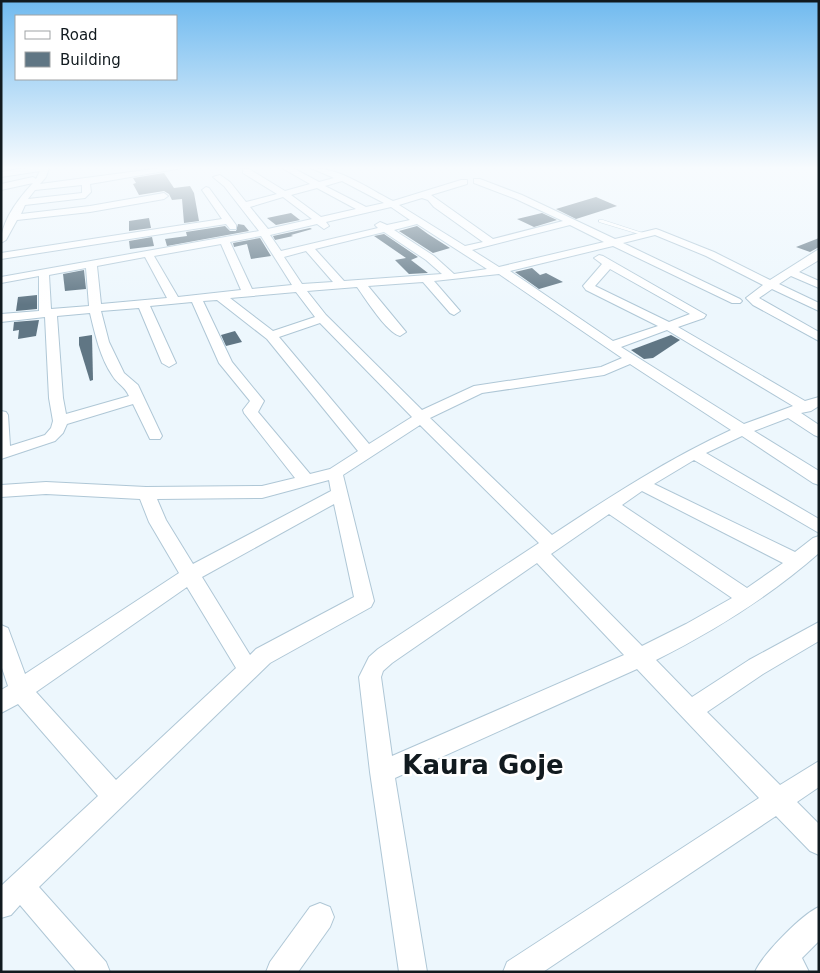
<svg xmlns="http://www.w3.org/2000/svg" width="820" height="973" font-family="'DejaVu Sans',sans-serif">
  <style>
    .building { fill: #607684 }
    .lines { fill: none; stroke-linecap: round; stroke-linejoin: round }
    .service-casing { stroke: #afc7d6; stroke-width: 1 }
    .minor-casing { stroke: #afc7d6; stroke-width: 2 }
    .service { fill: #fff; fill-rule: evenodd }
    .minor { fill: #fff; fill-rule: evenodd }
    .labels { text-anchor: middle; stroke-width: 5; stroke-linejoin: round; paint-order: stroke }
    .near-district-label { font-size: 26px; font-weight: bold; fill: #111a1f; stroke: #fff }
  </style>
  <rect width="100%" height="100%" fill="#edf7fd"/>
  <g class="building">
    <path d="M164,173L174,188L190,186L194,193L199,221L184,223L182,199L172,200L169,194L164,191L139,195L133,184L136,183L133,178Z"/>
    <path d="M596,197L617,206L576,219L556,209Z"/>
    <path d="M291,213L300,220L276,225L267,218Z"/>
    <path d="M542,213L557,220L534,227L517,219Z"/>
    <path d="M149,218L151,228L129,231V221Z"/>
    <path d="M238,224L244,225L249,231L167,246L165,239L187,236L186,232L225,226L230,231H236Z"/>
    <path d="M417,226L428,234L450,248L433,253L399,231Z"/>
    <path d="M310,228L312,229L291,235L293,236L275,240L273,236Z"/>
    <path d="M384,234L418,257L411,260L428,273L409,274L395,260L406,258L374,236Z"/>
    <path d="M152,237L154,246L130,249L129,241Z"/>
    <path d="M260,238L271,256L251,259L247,244L234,247L233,243Z"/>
    <path d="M819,238V247L810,252L796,247Z"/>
    <path d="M532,268L540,275L546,273L563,282L539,289L515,272Z"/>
    <path d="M84,270L86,289L65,291L63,274Z"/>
    <path d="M37,295V309L16,311L18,297Z"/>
    <path d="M39,320L36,336L18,339L19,330L13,331L14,322Z"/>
    <path d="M235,331L242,342L226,346L221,335Z"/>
    <path d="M92,335L93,380L90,381L79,345V337Z"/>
    <path d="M671,335L680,340L653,358L644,359L631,350Z"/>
  </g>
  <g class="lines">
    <g class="service-casing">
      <path id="service" d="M599,220H603L646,234L642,235L599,222Z"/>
    </g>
    <g class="minor-casing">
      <g id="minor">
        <path d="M26,168H49L46,177L40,184L161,168H182L90,184L91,192L85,198L25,205L21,214L90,206L164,193L168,196L164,199L90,212L17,220L6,240L1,243C1,221 19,198 33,183L1,190V184L33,177L36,179L40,171L1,177V172ZM82,185V193L28,199L35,190Z"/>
        <path d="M282,168H293L319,182L334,178L311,168C341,168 367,188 393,201L461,180H467V184L431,195L493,239L563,221L516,199L474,183V179H480L522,195L615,239L656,229L659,230L714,252L770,280L819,249V260L799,272L819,281V288L791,276L779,284L819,303V311L772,289L759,298L819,332V341L753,305L746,298L763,285L706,256L655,235L623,243L740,299L742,301L740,303H732L613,246L510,271L613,341L658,326L586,290L583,286L602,264L594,258L599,255L603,256L706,315L704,318L678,327L805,401L819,397V406L811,411L801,413L819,425V437L814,435L788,418L754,431L819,471V485L813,483L742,436L706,453L819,519V533L694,460L654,484L795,552L813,538L819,536V553C770,596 714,631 656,660L692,697L749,660L819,622V641L763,674L707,712L780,785L819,761V787L797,802L819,824V855L810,851L776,816L543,972H503L507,962L759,798L637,669L395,778L427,972H399L370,772L359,677L369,657L378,649L539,543L420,425L343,475L374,601L371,607L270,663L39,887L106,962L110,972H77L20,905L11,915L1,918V886L98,796L18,704L1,713V690L8,686L1,665V625L8,628L25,674L179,573L149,522L140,499L46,494L1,497V485L46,482L146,487L262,486L295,478L244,413L243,410L250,401L219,363L192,302L150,306L176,363L169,367L162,363L139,308L101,311L109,342L124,373L138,385L162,436L160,439H150L133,404L67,424L63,433L55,441L1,459V411L6,412L8,415L10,446L45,435L51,428L53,421L49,398L45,317L1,322V314L39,311V276L1,283V277L259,231L224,186L213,177L220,175L230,182L246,202L277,194L243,173V169H249L285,191L310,184ZM342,181L384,203L366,207L325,186ZM317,188L356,209L321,217L291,195ZM283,197L312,219L268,229L250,207ZM422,198L428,200L434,207L483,242L465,246L399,205ZM391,207L410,220L387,225L380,222L375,225L378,228L281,251L270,235L317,224L324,229L329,226L326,222ZM417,224L487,269L454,274L434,256L394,230ZM570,225L604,242L499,267L472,250ZM384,232L426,260L442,274L344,281L315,249ZM261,236L292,285L252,289L230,242ZM221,244L241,290L178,297L154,256ZM306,251L333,282L302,284L284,257ZM145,257L167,298L101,304L97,266ZM86,268L89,306L51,309L49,275ZM610,269L690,314L669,322L595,286ZM499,274L622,358L601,367L474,386L422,410L326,315L307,291L357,287C366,299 386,332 400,336L406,332L368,286L423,282L450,313L454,315L460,311L434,281ZM296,292L315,317L273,331L230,298ZM217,300L267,339L358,451L330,469L310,474L258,412L264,401L232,362L203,301ZM90,313C95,334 100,357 112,375C117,384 124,385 129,396L66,414L63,398L57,316ZM320,323L412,417L369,444L279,337ZM667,330L793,406L744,424L621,347ZM630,364L731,430C668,459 611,496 552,535L430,418L482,393L604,375ZM329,480L331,491L193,564L166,520L157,499L262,498ZM642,491L783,563L747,588L622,505ZM334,504L354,597L256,649L250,655L202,577ZM609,514L732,598L686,624L642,646L551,554ZM537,563L624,655L392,756L381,677L383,671L392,663ZM187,587L236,668L116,780L36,692Z"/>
        <path d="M206,187L209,188L236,225V229H230L226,224L1,259V253L222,219L202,190Z"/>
        <path d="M320,903L330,907L334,917L330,927L298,972H266L270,962L310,907Z"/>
        <path d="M819,907V941L802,958L809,972H755C762,955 802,914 819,907Z"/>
      </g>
    </g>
    <use href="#service" class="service"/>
    <use href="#minor" class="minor"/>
  </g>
  <linearGradient id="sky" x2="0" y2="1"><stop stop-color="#70baef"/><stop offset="0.55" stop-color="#f7fbfe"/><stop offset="1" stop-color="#f7fbfe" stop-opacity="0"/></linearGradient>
  <rect width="820" height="305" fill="url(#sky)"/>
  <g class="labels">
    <g class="near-district-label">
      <text x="483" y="774">Kaura Goje</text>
    </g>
  </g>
  <rect width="820" height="973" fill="none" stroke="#111a1f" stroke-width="5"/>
  <rect x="15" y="15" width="162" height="65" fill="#ffffff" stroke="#a0a3a5"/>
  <rect x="25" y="31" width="25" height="8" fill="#ffffff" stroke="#a0a3a5"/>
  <text x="60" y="40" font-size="15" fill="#111a1f">Road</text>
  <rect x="25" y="52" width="25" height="15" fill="#607684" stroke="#a0a3a5"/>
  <text x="60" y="65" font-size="15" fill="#111a1f">Building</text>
</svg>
